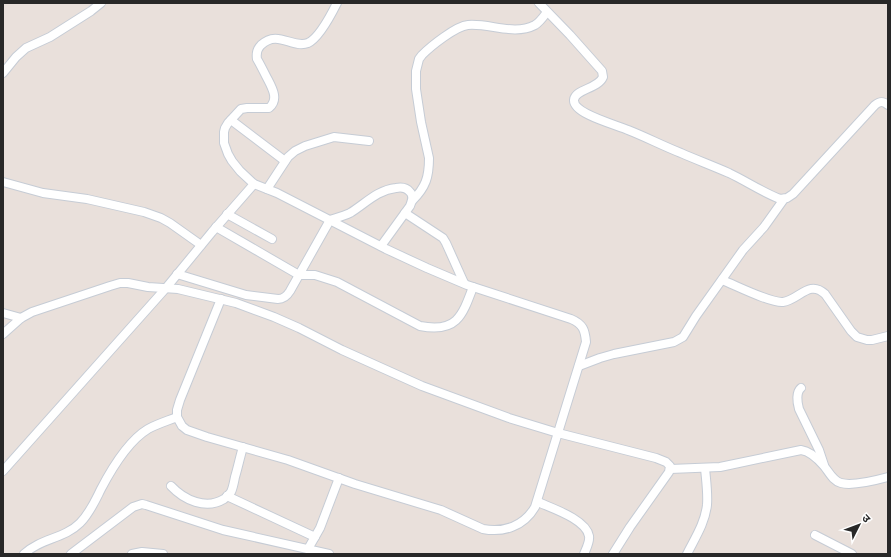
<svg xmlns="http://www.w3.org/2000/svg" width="891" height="557" font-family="'Nunito Sans','Noto Sans Devanagari',sans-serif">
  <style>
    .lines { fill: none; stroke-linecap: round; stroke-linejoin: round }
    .minor-casing { stroke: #c6ccd5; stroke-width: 10 }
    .minor { stroke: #fff; stroke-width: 8 }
  </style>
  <rect width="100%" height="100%" fill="#e9e0db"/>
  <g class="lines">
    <g class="minor-casing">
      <g id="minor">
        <path d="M539,3L570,35L602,71L603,77C598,89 575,89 574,100C573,114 617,125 628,130C646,137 663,146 681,153C697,160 713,166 729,173C746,181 762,192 780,199L787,198L793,194L875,105C880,101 883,101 888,105"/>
        <path d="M3,73L16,57L26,48L50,37L91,11L101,3"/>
        <path d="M231,120L285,161"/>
        <path d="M3,182L43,193L87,199L144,212L161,218L170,223L201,245"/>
        <path d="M267,189L288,157L295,151L305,146L334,137L369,141"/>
        <path d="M412,201C426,187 429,177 429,158L421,122L416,89V71L419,59L422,55C431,46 456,26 468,25C490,23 514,36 535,25C540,22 544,16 547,12"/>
        <path d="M405,213L443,238L446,243L464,283"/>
        <path d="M227,214L272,239"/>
        <path d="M216,227L299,275H315L337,282L420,326C456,333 462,317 473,287"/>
        <path d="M177,274L246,295L278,299C284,299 287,296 290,291L330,220C336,218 344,216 350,213C365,204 377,190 396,188C401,187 406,187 410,192C414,196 412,201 410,206L381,246"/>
        <path d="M722,280C735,285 770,303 783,302C799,300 809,279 825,294L851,331L857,337L867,340H872L888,336"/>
        <path d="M3,313L21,318"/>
        <path d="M3,334L21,318L32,312L110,286L120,283H128L148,287L178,289L236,303L274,317L299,328L342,350L422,386L509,418L558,433L656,458L666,462L670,466L669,472L630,527L613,554"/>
        <path d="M579,366L600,358L614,354L674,342L683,337L696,316L743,250L764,227L784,199"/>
        <path d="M801,388C796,392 797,402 799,409L819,450L824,465"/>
        <path d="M177,417V410L180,400L221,299"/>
        <path d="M670,469L720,467L801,450C809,451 818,459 824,466C829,472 833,481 841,483C852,486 877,480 888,477"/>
        <path d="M3,471L166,288L212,232L254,184"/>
        <path d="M171,486C184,500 206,510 224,499C227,497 229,495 231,492C233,488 234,482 235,477C238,467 240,457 243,447"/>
        <path d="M227,496L315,537"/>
        <path d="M538,502C551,508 586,519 589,536C590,542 586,549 584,554"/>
        <path d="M815,535L852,554"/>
        <path d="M308,549L320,528L339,478"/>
        <path d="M24,554C41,538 64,539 80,523C90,513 95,501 101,489C112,468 128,441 148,429C157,424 167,421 177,417L182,426L187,430L207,437L288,460L355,484L441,510L483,529C504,533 524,526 535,507L586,342C585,330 583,324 571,319L467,285L427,268L386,249L277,193L254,184L240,171L232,161L228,154L224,143V132L225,128L228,123L241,109L247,108H269C280,99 271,86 266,76C263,70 260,64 257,59C256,53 257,49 261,45C278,29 292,49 308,43C319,38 332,13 337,3"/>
        <path d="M71,554L133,507L142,504L146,505L223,530L329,554"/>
        <path d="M132,554L142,552L163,554"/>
        <path d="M687,554C695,538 705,523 707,505C708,493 706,480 705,468"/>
      </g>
    </g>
    <use href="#minor" class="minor"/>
  </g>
  <rect width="891" height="557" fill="none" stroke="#282828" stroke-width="8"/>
  <g transform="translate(859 525) rotate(48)" stroke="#ffffff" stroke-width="3" paint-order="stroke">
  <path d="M0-3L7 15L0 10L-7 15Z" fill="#282828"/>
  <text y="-6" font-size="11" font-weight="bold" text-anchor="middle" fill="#282828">उ</text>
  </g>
</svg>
